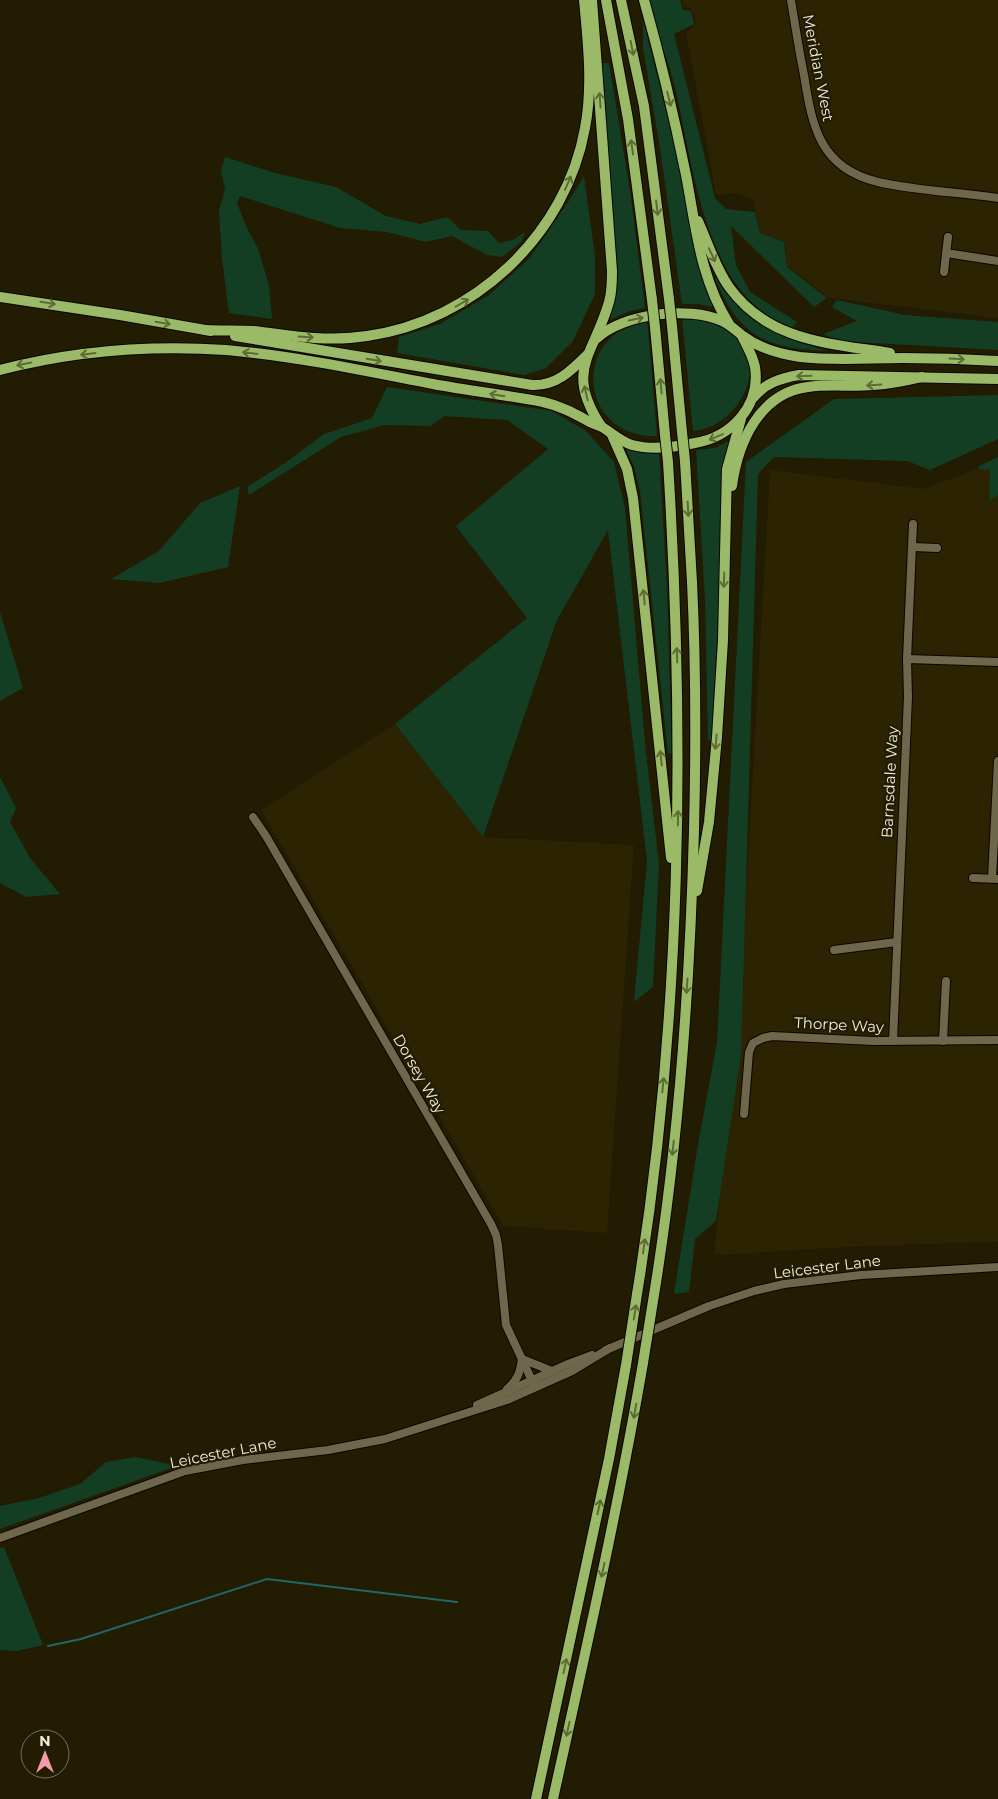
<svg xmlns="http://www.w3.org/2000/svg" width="998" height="1799" font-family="Montserrat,sans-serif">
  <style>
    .built { fill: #2b2301 }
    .green { fill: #133e24 }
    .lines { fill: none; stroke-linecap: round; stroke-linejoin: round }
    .stream { stroke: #216769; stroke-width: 2 }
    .minor-casing { stroke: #0b0600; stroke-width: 10 }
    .highway-casing { stroke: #0b0600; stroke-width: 12 }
    .minor { stroke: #6e674c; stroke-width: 8 }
    .highway { stroke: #9bba67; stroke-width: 10 }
    .highway-bridge-casing { stroke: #0b0600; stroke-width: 12; stroke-linecap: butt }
    .highway-bridge { stroke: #9bba67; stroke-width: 10 }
    .oneway { stroke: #5e6b35 }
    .labels { text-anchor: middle; stroke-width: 4.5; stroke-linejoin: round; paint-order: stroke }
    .street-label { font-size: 15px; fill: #f1edde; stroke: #221c03 }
  </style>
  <rect width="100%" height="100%" fill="#221c03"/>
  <g class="built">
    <path d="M682,0H998V318L829,298L787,266L785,242L760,233L753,199L735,193L716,195L686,33L696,24L691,8L684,7Z"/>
    <path d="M998,459V1242L862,1246L722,1255L714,1253L740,1000L770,470L923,489L986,466Z"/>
    <path d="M395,724L483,837L634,845L607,1233L503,1226L261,810Z"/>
  </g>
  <g class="green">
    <path d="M648,0H680L683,10L691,11L694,24L674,34L715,198L726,209L755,212L760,233L784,242L787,267L827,298L814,307L731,226L736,265L750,292L797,322L792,328C782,323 771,318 762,311C704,269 691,158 676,91C669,60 655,31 648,0Z"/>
    <path d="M643,20L675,147L704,282L714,307L699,304H682L660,148L643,48Z"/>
    <path d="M602,63H609L630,191L645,308L627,312L610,320L615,300L617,278Z"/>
    <path d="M225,157L275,173L336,187L386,216L420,224L447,217L461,230L488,231L499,243L513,240L525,232L521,242L502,257L487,255L452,236L426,242L387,232L340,228L240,196L237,203L246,226L258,249L269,285L272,319L229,313L222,259L219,211L225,189L221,171Z"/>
    <path d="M584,176L595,256V294L573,341L546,368L524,375L397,353L399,337L440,324L489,295L530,258L570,199Z"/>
    <path d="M714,275C720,284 726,293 733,301C759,330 791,341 828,351C766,349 737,336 714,275Z"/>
    <path d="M837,300L905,315L998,322V350L839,341L823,334L857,321L832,307Z"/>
    <path d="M690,317C699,319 712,320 720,324C737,332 753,357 750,375C745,403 722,429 693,431L682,318Z"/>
    <path d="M647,322L648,329L657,436C579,439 569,332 647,322Z"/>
    <path d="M387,387L552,411L586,431L614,462L625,508L645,743L659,864L653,987L634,1002L647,861L608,530L557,620L483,837L395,724L527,618L456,526L548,449L507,420L445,416L430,426L385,425L341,437L249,495L247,487L285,463L324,434L372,418Z"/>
    <path d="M998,395V439L930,470L907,461L774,457L758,474L741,1055L716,1221L695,1239L689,1292L674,1294L699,1138L717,1043L746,462L834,399Z"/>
    <path d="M731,440L725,469L712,740H708L705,598L696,450L715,448Z"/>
    <path d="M625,447L642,452H659L667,589L672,754L668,753L640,491L634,466Z"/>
    <path d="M998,457V495L989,501L990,470L978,469L979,466Z"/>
    <path d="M240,486L228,567L159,583L111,579L159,551L200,503Z"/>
    <path d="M0,612L23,688L0,701Z"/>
    <path d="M0,777L16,808L10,822L30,858L60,894L26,897L0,883Z"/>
    <path d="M136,1457L177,1466L0,1529V1506L39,1498L80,1484L106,1462Z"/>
    <path d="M4,1547L43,1645L17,1651L0,1650V1548Z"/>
  </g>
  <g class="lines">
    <path class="stream" d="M48,1646L81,1639L267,1579L457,1602"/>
    <g class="minor-casing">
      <g id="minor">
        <path d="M791,0C795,25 799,50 804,75C812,125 819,168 878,182C917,191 958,192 998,198"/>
        <path d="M946,253L998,261"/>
        <path d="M944,272L948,237"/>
        <path d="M913,547L937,548"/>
        <path d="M907,659L998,662"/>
        <path d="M253,817L266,836L491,1224L496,1235L498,1245L506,1325L535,1387"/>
        <path d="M973,878L998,879"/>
        <path d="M992,878L998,761"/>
        <path d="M834,950L897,942"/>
        <path d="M893,1041L908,697L907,659L913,524"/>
        <path d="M943,1041L946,981"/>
        <path d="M744,1114L749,1052L753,1043L763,1038L772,1036L873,1041L998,1040"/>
        <path d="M606,1350L709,1306L754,1291L784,1284L861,1275L998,1267"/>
        <path d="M522,1359L552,1371"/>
        <path d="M507,1389C518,1380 520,1372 522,1359"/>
        <path d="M477,1405L568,1364L592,1355"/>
        <path d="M0,1538L185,1471L243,1460L328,1450L385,1439L507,1400L572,1371L610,1348"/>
      </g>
    </g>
    <g class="highway-casing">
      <g id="highway">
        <path d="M592,0L612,271C612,281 612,292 609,302C594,355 564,370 601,426"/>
        <path d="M606,0L628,119L652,300"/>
        <path d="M621,0L644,106L669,299"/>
        <path d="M644,0C660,57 674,116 686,175C696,227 700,278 729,324"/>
        <path d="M698,221C708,243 715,267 729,287C769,342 829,343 890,353"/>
        <path d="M0,297L120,315L211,331"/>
        <path d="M672,326L682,432"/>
        <path d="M655,327L665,435"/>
        <path d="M205,330C222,331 238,330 255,331C292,336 329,342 367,336C474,321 566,235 585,128C593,86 588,43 584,0"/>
        <path d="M235,336L532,385C556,386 571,371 587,355"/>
        <path d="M596,339C623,313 689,306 722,321C731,325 736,331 743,336C760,349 780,354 800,357C834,361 869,358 903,358C935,358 966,359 998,361"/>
        <path d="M0,370C73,351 150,345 226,350C295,356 365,371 433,384C470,391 507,395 543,402C561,406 575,414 590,422C594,424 598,425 602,427C612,433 620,441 632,445C651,450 676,447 695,443C731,437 761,406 755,367C753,356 747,346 742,336"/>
        <path d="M753,398C765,383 781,378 799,375L998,379"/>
        <path d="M612,435L627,469L633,498L671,858"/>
        <path d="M732,486C738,443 759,393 808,387C829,384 851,387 873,385C890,384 906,381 922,377"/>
        <path d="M697,891L709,822L717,737L723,640L727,469L741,419"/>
        <path d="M637,1294C682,1019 685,740 668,462"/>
        <path d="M654,1295C679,1141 690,986 694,830C696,748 696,665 692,582C690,542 687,501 685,461"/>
        <path d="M536,1799L609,1459L626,1365"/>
        <path d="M553,1799C585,1654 618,1509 643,1363"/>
      </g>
    </g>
    <use href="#minor" class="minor"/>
    <use href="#highway" class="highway"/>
    <g class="highway-bridge-casing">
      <g id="highway-bridge">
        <path d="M669,299L672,326"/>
        <path d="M652,300L655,327"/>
        <path d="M682,432L685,461"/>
        <path d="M665,435L668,462"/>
        <path d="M643,1363L654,1295"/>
        <path d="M626,1365L637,1294"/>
      </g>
    </g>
    <use href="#highway-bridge" class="highway-bridge"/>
  </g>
  <defs><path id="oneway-shaft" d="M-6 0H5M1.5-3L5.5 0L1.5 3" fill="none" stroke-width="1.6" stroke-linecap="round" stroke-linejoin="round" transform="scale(1.25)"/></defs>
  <g class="oneway">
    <use href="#oneway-shaft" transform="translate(632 48) rotate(79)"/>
    <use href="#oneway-shaft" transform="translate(669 99) rotate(76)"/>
    <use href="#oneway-shaft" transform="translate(600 100) rotate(-94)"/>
    <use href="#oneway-shaft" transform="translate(632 147) rotate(-98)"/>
    <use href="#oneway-shaft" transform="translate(568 183) rotate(-66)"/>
    <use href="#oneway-shaft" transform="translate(657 208) rotate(83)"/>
    <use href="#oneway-shaft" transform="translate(712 255) rotate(65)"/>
    <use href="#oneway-shaft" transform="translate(48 303) rotate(9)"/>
    <use href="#oneway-shaft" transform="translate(462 303) rotate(-30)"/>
    <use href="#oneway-shaft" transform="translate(636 319) rotate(-11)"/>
    <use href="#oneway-shaft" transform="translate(163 323) rotate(10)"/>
    <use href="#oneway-shaft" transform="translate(306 337) rotate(4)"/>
    <use href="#oneway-shaft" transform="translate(250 353) rotate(-173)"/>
    <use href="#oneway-shaft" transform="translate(88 354) rotate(173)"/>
    <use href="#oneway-shaft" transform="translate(957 359) rotate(3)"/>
    <use href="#oneway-shaft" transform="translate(374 360) rotate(10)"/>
    <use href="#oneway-shaft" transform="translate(24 364) rotate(168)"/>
    <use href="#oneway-shaft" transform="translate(804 376) rotate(178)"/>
    <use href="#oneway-shaft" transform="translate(874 385) rotate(176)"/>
    <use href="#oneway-shaft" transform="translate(661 386) rotate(-95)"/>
    <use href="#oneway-shaft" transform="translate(586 393) rotate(-103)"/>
    <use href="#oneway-shaft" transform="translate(497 395) rotate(-171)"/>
    <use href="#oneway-shaft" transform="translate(716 437) rotate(157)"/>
    <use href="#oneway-shaft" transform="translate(688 509) rotate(87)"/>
    <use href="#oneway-shaft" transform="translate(724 580) rotate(92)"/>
    <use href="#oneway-shaft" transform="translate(644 597) rotate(-96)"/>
    <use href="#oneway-shaft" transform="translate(677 655) rotate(-92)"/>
    <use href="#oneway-shaft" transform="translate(716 742) rotate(95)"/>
    <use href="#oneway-shaft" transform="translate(661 758) rotate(-96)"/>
    <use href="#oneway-shaft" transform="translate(678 818) rotate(-89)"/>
    <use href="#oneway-shaft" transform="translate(687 986) rotate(94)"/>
    <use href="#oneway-shaft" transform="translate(663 1085) rotate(-85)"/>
    <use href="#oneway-shaft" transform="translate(673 1148) rotate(96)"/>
    <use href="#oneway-shaft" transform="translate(644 1246) rotate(-82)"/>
    <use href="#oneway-shaft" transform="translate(635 1312) rotate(-81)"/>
    <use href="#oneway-shaft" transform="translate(635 1411) rotate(100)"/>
    <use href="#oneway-shaft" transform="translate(599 1507) rotate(-78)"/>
    <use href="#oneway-shaft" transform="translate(603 1570) rotate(102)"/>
    <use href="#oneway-shaft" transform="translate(565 1666) rotate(-78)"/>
    <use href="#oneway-shaft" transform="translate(568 1729) rotate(102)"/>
  </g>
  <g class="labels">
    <g class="street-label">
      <text transform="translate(818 68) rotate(79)" y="5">Meridian West</text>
      <text transform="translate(890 782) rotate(-87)" y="5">Barnsdale Way</text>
      <text transform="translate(839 1025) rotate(3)" y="5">Thorpe Way</text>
      <text transform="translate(419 1074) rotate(60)" y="5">Dorsey Way</text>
      <text transform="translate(827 1267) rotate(-7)" y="5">Leicester Lane</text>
      <text transform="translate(223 1453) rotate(-11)" y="5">Leicester Lane</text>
    </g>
  </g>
  <g transform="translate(45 1754)"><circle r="24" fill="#221c03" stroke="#75705b"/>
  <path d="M0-4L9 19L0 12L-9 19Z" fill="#f39aa8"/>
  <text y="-8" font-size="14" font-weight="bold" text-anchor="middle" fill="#f1edde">N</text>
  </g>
</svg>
